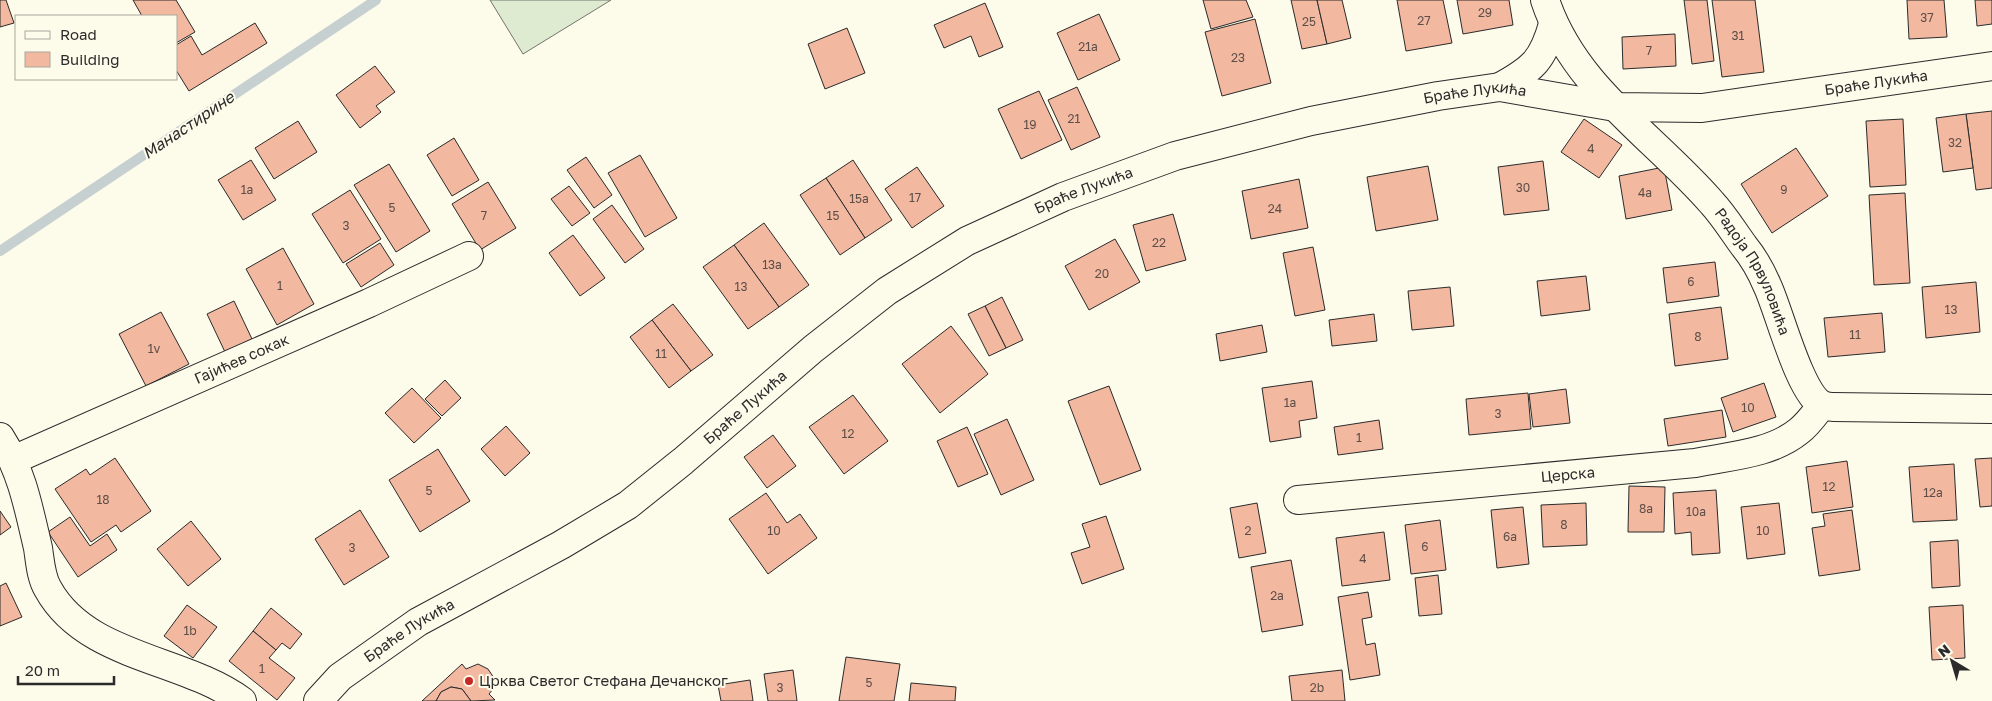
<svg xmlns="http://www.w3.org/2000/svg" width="1992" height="701" font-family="'Golos Text',sans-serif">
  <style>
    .garden { fill: #deebd1; stroke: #74746e }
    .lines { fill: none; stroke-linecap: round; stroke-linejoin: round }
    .stream { stroke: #c7d0d0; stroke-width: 10 }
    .building { fill: #f2b8a0; stroke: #2b2b2b }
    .minor-casing { stroke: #2b2b2b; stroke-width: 30 }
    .minor { stroke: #fdfbea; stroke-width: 28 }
    .poi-dot { fill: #c62828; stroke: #fdfbea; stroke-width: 2 }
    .labels { text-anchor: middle; stroke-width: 4; stroke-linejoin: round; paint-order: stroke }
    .number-label { font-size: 12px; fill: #5d4e48 }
    .street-label { font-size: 15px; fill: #2b2b2b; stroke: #fdfbea }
    .poi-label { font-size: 15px; fill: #2b2b2b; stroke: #fdfbea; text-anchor: start }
    .water-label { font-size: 16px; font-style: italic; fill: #2b2b2b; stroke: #fdfbea }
  </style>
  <rect width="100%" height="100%" fill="#fdfbea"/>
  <path class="garden" d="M490,0H611L523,54Z"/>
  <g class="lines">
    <path class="stream" d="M0,251L376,0"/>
  </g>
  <g class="building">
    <path d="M0,0H6L14,23L0,27Z"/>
    <path d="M133,0H176L195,32L176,43V16H142Z"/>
    <path d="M1203,0H1246L1253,17L1211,29Z"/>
    <path d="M1291,0H1317L1327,44L1302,49Z"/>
    <path d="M1317,0H1342L1351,38L1327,44Z"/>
    <path d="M1397,0H1443L1452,43L1406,51Z"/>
    <path d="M1457,0H1509L1513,25L1463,34Z"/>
    <path d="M1684,0H1707L1714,61L1692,64Z"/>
    <path d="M1712,0H1755L1764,72L1722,77Z"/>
    <path d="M1907,0H1944L1947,37L1909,39Z"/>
    <path d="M1975,0H1992V24L1977,26Z"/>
    <path d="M985,3L1003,47L979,57L971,36L944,48L934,25Z"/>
    <path d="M1099,14L1120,60L1078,80L1057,33Z"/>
    <path d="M1255,19L1271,83L1222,96L1205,32Z"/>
    <path d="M255,23L267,43L189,91L176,70V45L191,36L202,55Z"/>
    <path d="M847,28L865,73L825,89L808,44Z"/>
    <path d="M1675,34L1676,66L1623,69L1622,37Z"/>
    <path d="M375,66L395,92L376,106L381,112L360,128L336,95Z"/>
    <path d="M1077,87L1100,137L1071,150L1048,100Z"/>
    <path d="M1039,91L1062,140L1021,159L998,109Z"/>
    <path d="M1992,111V188L1976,190L1966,114Z"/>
    <path d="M1966,114L1973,168L1943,172L1936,118Z"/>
    <path d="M1584,119L1622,145L1599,178L1561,152Z"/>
    <path d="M1903,119L1906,185L1870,187L1866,121Z"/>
    <path d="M298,121L317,152L274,179L255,148Z"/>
    <path d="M454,138L479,180L452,196L427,155Z"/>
    <path d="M1796,148L1828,196L1772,233L1741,184Z"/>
    <path d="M640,155L677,218L645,237L608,173Z"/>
    <path d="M586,157L612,195L594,208L567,170Z"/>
    <path d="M251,160L276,200L243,220L218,180Z"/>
    <path d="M853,160L892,220L865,238L826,178Z"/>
    <path d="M1543,161L1549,210L1504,215L1498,167Z"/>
    <path d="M389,164L430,231L396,252L354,185Z"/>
    <path d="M1428,166L1438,220L1376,231L1367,177Z"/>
    <path d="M917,167L944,206L912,228L885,189Z"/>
    <path d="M1664,167L1672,210L1626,219L1619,176Z"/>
    <path d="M826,178L865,238L840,255L800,195Z"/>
    <path d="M1299,179L1308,228L1251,239L1242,191Z"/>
    <path d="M488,182L516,228L480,250L452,204Z"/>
    <path d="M569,186L590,213L572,226L551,199Z"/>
    <path d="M350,190L381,239L343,263L312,214Z"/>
    <path d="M1905,193L1910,283L1874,285L1869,195Z"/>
    <path d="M612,205L644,249L625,263L593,219Z"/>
    <path d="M1173,214L1186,260L1146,271L1133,225Z"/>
    <path d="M764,223L809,285L779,307L734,245Z"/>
    <path d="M573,235L605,278L580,296L549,253Z"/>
    <path d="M1115,239L1140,282L1089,310L1065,266Z"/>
    <path d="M380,243L394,265L361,287L346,264Z"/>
    <path d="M734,245L779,307L748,329L703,267Z"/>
    <path d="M1313,247L1325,310L1295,316L1283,253Z"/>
    <path d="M283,248L314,304L277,325L246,269Z"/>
    <path d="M1715,262L1719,296L1667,303L1663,268Z"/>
    <path d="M1586,276L1590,310L1541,316L1537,281Z"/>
    <path d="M1976,282L1980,332L1926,338L1922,287Z"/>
    <path d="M1450,287L1454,326L1412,330L1408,291Z"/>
    <path d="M1002,297L1023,340L1006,348L985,306Z"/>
    <path d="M234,301L252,339L225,352L207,314Z"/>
    <path d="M673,304L713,355L691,371L652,320Z"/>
    <path d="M985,306L1006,348L989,356L968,314Z"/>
    <path d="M1721,307L1728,359L1675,366L1669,314Z"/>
    <path d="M161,312L189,364L146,386L119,334Z"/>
    <path d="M1882,313L1885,352L1828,357L1824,318Z"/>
    <path d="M1374,314L1377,341L1332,346L1329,320Z"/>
    <path d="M652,320L691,371L669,388L630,337Z"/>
    <path d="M1262,325L1267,352L1220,361L1216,334Z"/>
    <path d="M951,326L988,374L940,413L902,364Z"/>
    <path d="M445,380L461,398L442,416L425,399Z"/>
    <path d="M1312,381L1317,418L1299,421L1301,437L1270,442L1262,388Z"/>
    <path d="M1764,383L1776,417L1733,432L1721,398Z"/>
    <path d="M1109,386L1141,470L1100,485L1068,401Z"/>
    <path d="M412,388L441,418L414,443L385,413Z"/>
    <path d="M1566,389L1570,423L1533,427L1529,394Z"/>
    <path d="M1528,393L1531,429L1469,435L1466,399Z"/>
    <path d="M853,395L888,441L844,474L809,427Z"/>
    <path d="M1722,410L1726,437L1668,446L1664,419Z"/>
    <path d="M1007,419L1034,480L1001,495L974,434Z"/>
    <path d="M1379,420L1383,449L1338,455L1334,427Z"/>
    <path d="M506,426L530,453L505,476L481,449Z"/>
    <path d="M967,427L988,474L958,487L937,441Z"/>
    <path d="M773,435L796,466L767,488L744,457Z"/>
    <path d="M438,449L470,501L420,532L389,480Z"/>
    <path d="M115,458L151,511L121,532L116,525L91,542L55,489L86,469L90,475Z"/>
    <path d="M1992,458V506L1980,507L1975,459Z"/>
    <path d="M1847,461L1853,507L1812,513L1806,467Z"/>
    <path d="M1954,464L1957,520L1913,522L1909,467Z"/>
    <path d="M1629,486L1665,487L1664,532H1628Z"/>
    <path d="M1716,490L1720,553L1692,555L1691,532L1675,534L1673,493Z"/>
    <path d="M766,493L787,523L800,514L817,538L768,574L729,519Z"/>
    <path d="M1257,503L1266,553L1239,558L1230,508Z"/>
    <path d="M1586,503L1587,545L1543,547L1541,505Z"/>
    <path d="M1779,503L1785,554L1747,559L1741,507Z"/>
    <path d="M1523,507L1529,564L1497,568L1491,510Z"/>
    <path d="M360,510L389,557L344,585L315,539Z"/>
    <path d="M1852,510L1860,570L1819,576L1812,528L1825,526L1823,514Z"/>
    <path d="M0,511L11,527L0,535Z"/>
    <path d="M1106,516L1124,569L1082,584L1071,553L1090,547L1082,524Z"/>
    <path d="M70,517L90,546L107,534L117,550L78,577L48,532Z"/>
    <path d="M1440,520L1446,570L1411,574L1405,525Z"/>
    <path d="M191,521L221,559L188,586L157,549Z"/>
    <path d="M1384,532L1390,580L1342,586L1336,538Z"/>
    <path d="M1958,540L1960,586L1932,588L1930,542Z"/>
    <path d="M1291,560L1303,625L1262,632L1251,567Z"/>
    <path d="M1438,575L1442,614L1419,616L1415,578Z"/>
    <path d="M6,583L22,617L0,626V586Z"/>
    <path d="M1368,592L1372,617L1362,619L1366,645L1375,643L1380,675L1350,680L1338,597Z"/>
    <path d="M187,605L217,627L193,658L164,636Z"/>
    <path d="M1963,605L1965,658L1932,660L1929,607Z"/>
    <path d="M271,608L302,634L290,649L282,643L276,650L253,631Z"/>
    <path d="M253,631L276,650L269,658L295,678L277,700L229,661Z"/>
    <path d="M846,657L900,664L894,701H839Z"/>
    <path d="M462,664L466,669L478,664L488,669L494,678L493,689L489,694L495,700L471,701L462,689L451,687L441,692L436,701H422Z"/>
    <path d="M793,670L797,701H768L764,674Z"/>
    <path d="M1342,670L1345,701H1292L1289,676Z"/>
    <path d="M750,680L753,701H721L718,685Z"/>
    <path d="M911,683L956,687L955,701H909Z"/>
    <path d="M451,687L462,689L471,701H436L441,692Z"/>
  </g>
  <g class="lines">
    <g class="minor-casing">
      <g id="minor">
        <path id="s1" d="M1545,0C1574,88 1654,136 1712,203C1724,216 1733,231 1744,246C1753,257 1761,271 1767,285C1779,310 1799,392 1822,405C1825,406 1830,407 1833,407L1992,409"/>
        <path d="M1500,87C1533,69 1543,60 1553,24"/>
        <path d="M0,437C22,471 29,510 38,548C40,561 41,578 48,589C86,658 184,658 242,701"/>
        <path id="s2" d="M13,460L369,303L469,256"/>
        <path id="s3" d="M1298,500L1695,463C1729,456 1771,454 1799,431C1808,424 1815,414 1822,405"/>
        <path id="s4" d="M318,701L340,677L418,622L561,545L628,505L683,461L813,349L887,291L967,241L1063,197L1175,156L1311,121L1438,96L1500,87L1615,107L1702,108L1992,66"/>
      </g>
    </g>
    <use href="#minor" class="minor"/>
  </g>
  <circle class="poi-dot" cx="469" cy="681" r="5"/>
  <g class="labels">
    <g class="number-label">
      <text x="1485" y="17">29</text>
      <text x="1927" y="22">37</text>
      <text x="1424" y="25">27</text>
      <text x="1309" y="26">25</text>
      <text x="1738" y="40">31</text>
      <text x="1088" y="51">21a</text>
      <text x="1649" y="55">7</text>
      <text x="1238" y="62">23</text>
      <text x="1074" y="123">21</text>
      <text x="1030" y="129">19</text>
      <text x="1955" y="147">32</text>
      <text x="1591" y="153">4</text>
      <text x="1523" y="192">30</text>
      <text x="247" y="194">1a</text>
      <text x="1784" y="194">9</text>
      <text x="1645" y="197">4a</text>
      <text x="915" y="202">17</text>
      <text x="859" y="203">15a</text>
      <text x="392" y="212">5</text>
      <text x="1275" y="213">24</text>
      <text x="484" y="220">7</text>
      <text x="833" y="220">15</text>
      <text x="346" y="230">3</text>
      <text x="1159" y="247">22</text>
      <text x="772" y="269">13a</text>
      <text x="1102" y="278">20</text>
      <text x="1691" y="286">6</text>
      <text x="280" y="290">1</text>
      <text x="741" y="291">13</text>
      <text x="1951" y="314">13</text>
      <text x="1855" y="339">11</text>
      <text x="1698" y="341">8</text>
      <text x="154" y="353">1v</text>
      <text x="661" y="358">11</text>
      <text x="1290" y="407">1a</text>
      <text x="1748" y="412">10</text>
      <text x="1498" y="418">3</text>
      <text x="848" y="438">12</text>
      <text x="1359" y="442">1</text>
      <text x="1829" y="491">12</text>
      <text x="429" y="495">5</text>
      <text x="1933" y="497">12a</text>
      <text x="103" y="504">18</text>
      <text x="1646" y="513">8a</text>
      <text x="1696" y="516">10a</text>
      <text x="1564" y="529">8</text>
      <text x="774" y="535">10</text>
      <text x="1248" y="535">2</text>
      <text x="1763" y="535">10</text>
      <text x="1510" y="541">6a</text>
      <text x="1425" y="551">6</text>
      <text x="352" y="552">3</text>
      <text x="1363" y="563">4</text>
      <text x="1277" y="600">2a</text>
      <text x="190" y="635">1b</text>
      <text x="262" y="673">1</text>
      <text x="869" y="687">5</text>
      <text x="780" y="692">3</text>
      <text x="1317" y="692">2b</text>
    </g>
    <g class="street-label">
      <text dy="5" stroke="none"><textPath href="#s4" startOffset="1736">Браће Лукића</textPath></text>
      <text dy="5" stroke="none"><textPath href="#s4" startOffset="1331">Браће Лукића</textPath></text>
      <text dy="5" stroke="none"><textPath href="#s4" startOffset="926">Браће Лукића</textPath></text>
      <text dy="5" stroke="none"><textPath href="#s1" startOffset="346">Радоја Првуловића</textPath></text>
      <text dy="5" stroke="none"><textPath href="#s2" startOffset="250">Гајићев сокак</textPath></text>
      <text dy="5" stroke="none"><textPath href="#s4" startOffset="521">Браће Лукића</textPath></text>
      <text dy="5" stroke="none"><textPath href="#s3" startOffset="271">Церска</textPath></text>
      <text dy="5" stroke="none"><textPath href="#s4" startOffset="116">Браће Лукића</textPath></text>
    </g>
    <g class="poi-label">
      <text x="479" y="686">Црква Светог Стефана Дечанског</text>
    </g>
    <g class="water-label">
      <text transform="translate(188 125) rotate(-34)" y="6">Манастирине</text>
    </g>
  </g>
  <rect x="15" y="15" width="162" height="65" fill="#fdfbea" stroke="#a9a89e"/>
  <rect x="25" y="31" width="25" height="8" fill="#fdfbea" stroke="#a9a89e"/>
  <text x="60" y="40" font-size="15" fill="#2b2b2b">Road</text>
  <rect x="25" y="52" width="25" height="15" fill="#f2b8a0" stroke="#a9a89e"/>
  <text x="60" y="65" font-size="15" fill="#2b2b2b">Building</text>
  <g transform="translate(1952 661) rotate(322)" stroke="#fdfbea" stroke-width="4" paint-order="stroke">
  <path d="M0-4L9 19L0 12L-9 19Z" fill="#2b2b2b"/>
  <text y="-8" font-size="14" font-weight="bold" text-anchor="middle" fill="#2b2b2b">N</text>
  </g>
  <path d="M18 676v8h96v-8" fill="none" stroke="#2b2b2b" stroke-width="2.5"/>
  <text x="25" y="676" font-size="15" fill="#2b2b2b" stroke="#fdfbea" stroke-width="4" paint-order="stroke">20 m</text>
</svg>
